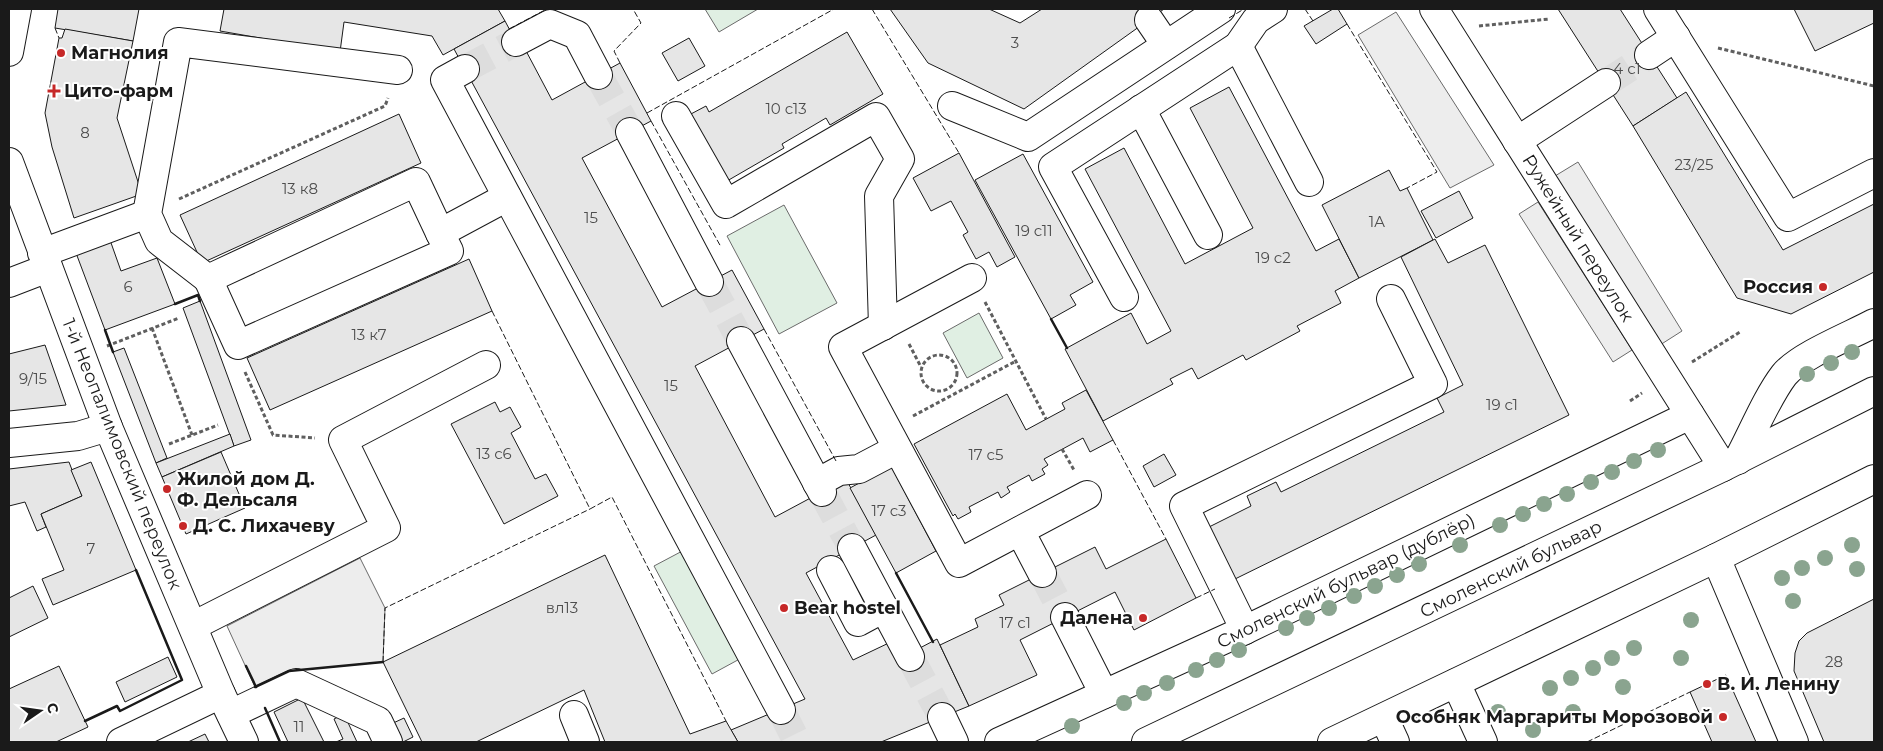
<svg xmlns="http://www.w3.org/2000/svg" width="1883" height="751" font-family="Montserrat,sans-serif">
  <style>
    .green { fill: #e0efe3; stroke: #6a6a6a }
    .parking { fill: #ededed; stroke: #6a6a6a }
    .building { fill: #e6e6e6; stroke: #1a1a1a }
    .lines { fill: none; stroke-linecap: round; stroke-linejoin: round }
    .minor-tunnel { stroke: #ddd; stroke-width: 28; stroke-dasharray: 28 14; stroke-linecap: butt }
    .minor-casing { stroke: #1a1a1a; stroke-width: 30 }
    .major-casing { stroke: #1a1a1a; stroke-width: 30 }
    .path { stroke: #5f5f5f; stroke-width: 3; stroke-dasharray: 4 2.5; stroke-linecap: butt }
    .minor { stroke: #fff; stroke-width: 28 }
    .major { stroke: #fff; stroke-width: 28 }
    .fence { stroke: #1a1a1a; stroke-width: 1; stroke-dasharray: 6 2.5; stroke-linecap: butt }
    .wall { stroke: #1a1a1a; stroke-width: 2.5 }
    .tree { fill: #8aa48f }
    .poi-dot { fill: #c62828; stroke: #fff; stroke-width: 2 }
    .labels { text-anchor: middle; stroke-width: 4; stroke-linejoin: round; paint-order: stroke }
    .number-label { font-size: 15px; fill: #4d4d4d }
    .poi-label { font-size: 18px; font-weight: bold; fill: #1a1a1a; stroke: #fff; text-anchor: start }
    .street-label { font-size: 18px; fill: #1a1a1a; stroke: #fff }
  </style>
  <rect width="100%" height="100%" fill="#fff"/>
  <g class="green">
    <path d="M705,9H758L719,32Z"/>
    <path d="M784,205L837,303L779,334L727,236Z"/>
    <path d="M979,313L1003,358L967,378L943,333Z"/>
    <path d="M688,548L747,655L712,674L654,566Z"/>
  </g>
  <g class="parking">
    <path d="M1396,12L1494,165L1450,188L1358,35Z"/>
    <path d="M1578,162L1682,331L1660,345L1555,176Z"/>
    <path d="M1538,202L1632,350L1613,362L1519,214Z"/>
    <path d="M360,558L385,608L383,662L289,671L255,687L227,626Z"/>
  </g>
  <g class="building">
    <path d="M58,9H139L133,41L55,28Z"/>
    <path d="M224,9H498L505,21L443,55L432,36L344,22L340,52L220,31Z"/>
    <path d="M890,9H989L1020,23L1042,9H1164L1024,109L928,63Z"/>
    <path d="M1333,9H1338L1347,24L1316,44L1304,26Z"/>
    <path d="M1558,9H1620L1677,98L1633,126Z"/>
    <path d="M1794,9H1874V23L1815,51Z"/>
    <path d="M505,21L521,51L525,49L552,100L620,63L651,121L582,158L662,307L732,270L764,329L695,366L775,517L846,479L876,535L806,573L853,660L893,641L918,649L937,639L969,706L881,742H738L731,730L805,699L454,49Z"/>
    <path d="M65,29L133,41L117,118L142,194L74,218L52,147L45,113L59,38H62Z"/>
    <path d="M847,32L883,94L830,125L826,118L782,144L784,148L727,181L689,115L706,106L709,112Z"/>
    <path d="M689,38L705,66L678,81L662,53Z"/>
    <path d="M1229,87L1316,251L1339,239L1359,278L1335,291L1341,303L1297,326L1300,331L1246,360L1243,355L1198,379L1192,368L1170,379L1173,384L1103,421L1065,349L1131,313L1147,344L1171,331L1085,169L1124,148L1185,264L1253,228L1190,108Z"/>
    <path d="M1686,92L1783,250L1874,204V272L1791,314L1737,298L1633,126Z"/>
    <path d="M399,114L421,163L202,263L180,215Z"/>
    <path d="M959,153L1015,257L997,267L989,252L976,259L963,235L968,232L951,201L931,211L913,178Z"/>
    <path d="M1023,154L1093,282L1070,295L1076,305L1051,319L975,180Z"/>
    <path d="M1389,170L1400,191L1407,188L1433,240L1359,278L1322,205Z"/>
    <path d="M1459,191L1473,218L1436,238L1421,211Z"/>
    <path d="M1435,239L1448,263L1485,245L1569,415L1235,579L1209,527L1251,506L1247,496L1276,482L1281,492L1444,412L1437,398L1463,385L1401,257Z"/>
    <path d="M110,240L121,271L157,258L175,304L105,330L76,253Z"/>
    <path d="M469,259L492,311L270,410L247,358Z"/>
    <path d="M200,301L251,440L234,446L183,308Z"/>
    <path d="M45,345L66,405L9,411V354Z"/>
    <path d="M124,348L167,458L156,463L113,352Z"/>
    <path d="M1086,390L1113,440L1090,452L1083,438L1044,459L1048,465L1042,469L1045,474L1032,481L1029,475L1007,487L1010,492L1001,498L998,492L969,507L971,512L958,519L955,514L953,516L914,444L1007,394L1026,430L1065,409L1062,403Z"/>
    <path d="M495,402L500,412L510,407L521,427L511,433L535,479L546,474L558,496L504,524L451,424Z"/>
    <path d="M230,434L234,446L162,477L156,463Z"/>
    <path d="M221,452L245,508L186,534L162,477Z"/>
    <path d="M1164,454L1176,475L1154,487L1143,466Z"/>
    <path d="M69,462L82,496L41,514L46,527L37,531L25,502L9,506V469Z"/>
    <path d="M91,462L136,570L53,605L42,579L64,570L41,514L82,496L71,470Z"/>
    <path d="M891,466L936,551L896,573L850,488Z"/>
    <path d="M1166,539L1196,598L1134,630L1115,592L1020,640L1037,675L969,706L940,645L978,627L975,619L1004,605L999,595L1095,547L1106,569Z"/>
    <path d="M605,555L690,734L726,721L738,742H605L584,690L476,742H422L383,662Z"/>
    <path d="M33,586L48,618L9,637V598Z"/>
    <path d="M1874,599V742H1824L1794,671L1795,653L1799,641L1807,633Z"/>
    <path d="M168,657L177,677L125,702L116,682Z"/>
    <path d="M59,666L88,727L56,742H9V689Z"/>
    <path d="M1726,675L1756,742H1712L1690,692Z"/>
    <path d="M302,698L324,742H288L274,712Z"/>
    <path d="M344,714L357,742H336L343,739L334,719Z"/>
    <path d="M404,718L413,737L403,742H397L389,725Z"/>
    <path d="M205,734L209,742H188Z"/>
  </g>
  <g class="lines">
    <g class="minor-tunnel">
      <path d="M465,69L516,42"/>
      <path d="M598,75L630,132"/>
      <path d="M1606,83L1649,55"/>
      <path d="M709,282L741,341"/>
      <path d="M822,492L852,548"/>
      <path d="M1042,573L1065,617"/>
      <path d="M910,657L942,717"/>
      <path d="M781,710L797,742"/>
    </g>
    <g class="minor-casing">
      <g id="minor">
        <path d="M1434,9L1723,467"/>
        <path d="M1658,9L1788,217L1874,173"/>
        <path d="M1149,20L1166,45"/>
        <path d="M516,42L550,24L577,35L598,75"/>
        <path d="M1238,46L1309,182"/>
        <path d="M9,52L17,9"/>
        <path d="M1649,55L1676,37"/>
        <path d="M465,69L445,80L781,710"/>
        <path d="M398,70L178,42L147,214L159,241L208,279L416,182L440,233L507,197"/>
        <path d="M952,106L1028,137L1221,9"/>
        <path d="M1141,109L1208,235"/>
        <path d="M676,116L726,204L876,117L900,159L879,196L883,326"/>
        <path d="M630,132L709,282"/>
        <path d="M1517,141L1606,83"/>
        <path d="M9,162L108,427L221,694L244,742"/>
        <path d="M42,253L147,214"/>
        <path d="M972,278L843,347L959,563L1087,495"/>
        <path d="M208,279L238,345L449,251L440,233"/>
        <path d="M9,283L48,268"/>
        <path d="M1124,297L1053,167L1238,46L1256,20L1273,9"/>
        <path d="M741,341L822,492"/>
        <path d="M9,443L78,436L108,427"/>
        <path d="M1738,460C1752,434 1767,397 1784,375C1799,356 1852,335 1874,323"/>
        <path d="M817,483L839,471L859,469L897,449"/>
        <path d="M1020,531L1042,573"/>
        <path d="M852,548L910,657"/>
        <path d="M1716,558L1794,742"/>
        <path d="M831,570L858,622L884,608"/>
        <path d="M1065,617L1104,694"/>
        <path d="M193,626L386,528L343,440L486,365"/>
        <path d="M1245,630L1184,506L1433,384L1391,299"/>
        <path d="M1456,683L1483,742"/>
        <path d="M231,714L296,683L378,721L388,742"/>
        <path d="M574,715L585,742"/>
        <path d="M942,717L954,742"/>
        <path d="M1384,718L1395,742"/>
        <path d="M121,742L221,694"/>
        <path d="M999,742L1245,630L1690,415"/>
      </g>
    </g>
    <g class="major-casing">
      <g id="major">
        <path d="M1146,742L1723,467L1874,391"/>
        <path d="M1332,742L1716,558L1874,479"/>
      </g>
    </g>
    <g class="path">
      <path d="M1479,26L1549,19"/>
      <path d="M1718,48L1874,86"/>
      <path d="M179,199L385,106L388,98"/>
      <path d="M985,302L1046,419"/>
      <path d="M152,328L192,435"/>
      <path d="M909,344L921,367"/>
      <path d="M107,346L179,318"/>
      <circle cx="939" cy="373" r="18"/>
      <path d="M1692,362L1740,332"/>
      <path d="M245,372L273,435L315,438"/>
      <path d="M1630,401L1642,393"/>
      <path d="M913,416L1016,361"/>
      <path d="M169,444L218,425"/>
      <path d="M1062,449L1074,470"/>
    </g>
    <use href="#minor" class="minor"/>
    <use href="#major" class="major"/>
    <g class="fence">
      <path d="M872,9L959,153"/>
      <path d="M1305,9L1313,21"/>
      <path d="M1229,18L1244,9"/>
      <path d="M1347,24L1437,172L1407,188"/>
      <path d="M55,28L59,38"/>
      <path d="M509,29L547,9"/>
      <path d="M620,63L614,51L641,23L633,9"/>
      <path d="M647,113L834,9"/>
      <path d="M651,121L721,247"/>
      <path d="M492,311L590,509L612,497L726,721"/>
      <path d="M764,329L836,461"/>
      <path d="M1113,440L1166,539"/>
      <path d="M1196,598L1215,589"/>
      <path d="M383,662L385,608L590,509"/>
      <path d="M1587,742L1690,692"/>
    </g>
    <g class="wall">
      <path d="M175,304L198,295L200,301"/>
      <path d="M1051,319L1067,348"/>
      <path d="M105,330L113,352"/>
      <path d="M896,573L933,642"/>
      <path d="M246,666L256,687"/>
      <path d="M255,687L289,671L383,662"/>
      <path d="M265,708L280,742"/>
      <path d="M85,721L117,706L120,711L182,680L136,570"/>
    </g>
  </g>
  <g class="tree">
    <circle cx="1852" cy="352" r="8"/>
    <circle cx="1831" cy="363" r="8"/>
    <circle cx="1807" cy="374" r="8"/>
    <circle cx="1658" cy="450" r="8"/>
    <circle cx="1634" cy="461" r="8"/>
    <circle cx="1612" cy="472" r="8"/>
    <circle cx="1591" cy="482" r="8"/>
    <circle cx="1567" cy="494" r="8"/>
    <circle cx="1544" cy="504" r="8"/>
    <circle cx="1523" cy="514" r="8"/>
    <circle cx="1500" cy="525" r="8"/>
    <circle cx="1460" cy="545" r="8"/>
    <circle cx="1852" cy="545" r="8"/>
    <circle cx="1825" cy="558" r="8"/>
    <circle cx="1419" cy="564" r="8"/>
    <circle cx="1802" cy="568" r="8"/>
    <circle cx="1857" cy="569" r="8"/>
    <circle cx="1397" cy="575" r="8"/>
    <circle cx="1782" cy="578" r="8"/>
    <circle cx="1375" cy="586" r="8"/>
    <circle cx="1354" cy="596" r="8"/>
    <circle cx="1793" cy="601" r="8"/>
    <circle cx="1329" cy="608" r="8"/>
    <circle cx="1307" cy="618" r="8"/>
    <circle cx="1691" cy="620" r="8"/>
    <circle cx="1286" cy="628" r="8"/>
    <circle cx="1634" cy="648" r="8"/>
    <circle cx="1239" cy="650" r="8"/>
    <circle cx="1612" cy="658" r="8"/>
    <circle cx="1681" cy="658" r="8"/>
    <circle cx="1217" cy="660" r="8"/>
    <circle cx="1593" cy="668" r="8"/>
    <circle cx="1196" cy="670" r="8"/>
    <circle cx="1571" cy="678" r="8"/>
    <circle cx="1167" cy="683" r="8"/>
    <circle cx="1623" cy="687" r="8"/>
    <circle cx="1550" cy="688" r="8"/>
    <circle cx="1144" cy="693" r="8"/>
    <circle cx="1124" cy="703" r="8"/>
    <circle cx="1498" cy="712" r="8"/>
    <circle cx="1573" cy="712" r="8"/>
    <circle cx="1072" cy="726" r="8"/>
    <circle cx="1533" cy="730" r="8"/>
  </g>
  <g class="poi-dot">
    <circle cx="61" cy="53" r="5"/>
    <path d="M51.5 83.5h5v5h5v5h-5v5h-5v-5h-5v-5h5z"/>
    <circle cx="1823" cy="287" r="5"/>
    <circle cx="167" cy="489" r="5"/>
    <circle cx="183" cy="526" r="5"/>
    <circle cx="784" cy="608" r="5"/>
    <circle cx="1143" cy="618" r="5"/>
    <circle cx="1707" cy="684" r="5"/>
    <circle cx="1723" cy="717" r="5"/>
  </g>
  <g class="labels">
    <g class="number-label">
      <text x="1015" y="48">3</text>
      <text x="1627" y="74">4 с1</text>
      <text x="786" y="114">10 с13</text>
      <text x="85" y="138">8</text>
      <text x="1694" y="170">23/25</text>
      <text x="300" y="194">13 к8</text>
      <text x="591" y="223">15</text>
      <text x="1377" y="227">1А</text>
      <text x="1034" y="236">19 с11</text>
      <text x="1273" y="263">19 с2</text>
      <text x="128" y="292">6</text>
      <text x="369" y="340">13 к7</text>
      <text x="33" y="384">9/15</text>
      <text x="671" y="391">15</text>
      <text x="1502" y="410">19 с1</text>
      <text x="494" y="459">13 с6</text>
      <text x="986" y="460">17 с5</text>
      <text x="889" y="516">17 с3</text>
      <text x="91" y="554">7</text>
      <text x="562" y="613">вл13</text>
      <text x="1015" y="628">17 с1</text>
      <text x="1834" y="667">28</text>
      <text x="299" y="732">11</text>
    </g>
    <g class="poi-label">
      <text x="71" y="59">Магнолия</text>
      <text x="64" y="97">Цито-фарм</text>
      <text x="1813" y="293" text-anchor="end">Россия</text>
      <text x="177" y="485">Жилой дом Д.<tspan x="177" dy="21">Ф. Дельсаля</tspan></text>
      <text x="193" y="532">Д. С. Лихачеву</text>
      <text x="794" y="614">Bear hostel</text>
      <text x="1133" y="624" text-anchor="end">Далена</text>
      <text x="1717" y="690">В. И. Ленину</text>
      <text x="1713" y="723" text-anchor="end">Особняк Маргариты Морозовой</text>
    </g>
    <g class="street-label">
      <text transform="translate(1578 238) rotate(58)" y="6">Ружейный переулок</text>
      <text transform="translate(122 454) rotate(68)" y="6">1-й Неопалимовский переулок</text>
      <text transform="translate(1511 569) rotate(-26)" y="6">Смоленский бульвар</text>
      <text transform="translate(1346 581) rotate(-26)" y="6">Смоленский бульвар (дублёр)</text>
    </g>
  </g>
  <rect width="1883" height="751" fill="none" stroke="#1a1a1a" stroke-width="20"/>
  <g transform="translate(40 711) rotate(77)" stroke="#ffffff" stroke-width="4" paint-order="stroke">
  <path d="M0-4L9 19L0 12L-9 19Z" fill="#1a1a1a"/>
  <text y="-8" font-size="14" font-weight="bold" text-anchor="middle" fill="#1a1a1a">С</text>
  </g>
</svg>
